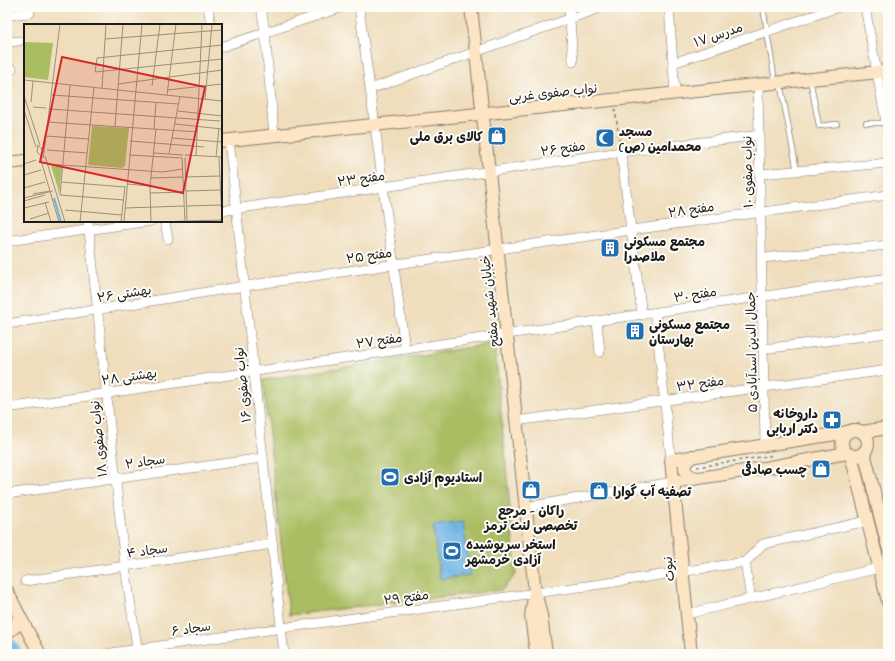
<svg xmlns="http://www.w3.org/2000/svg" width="895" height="661" font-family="'Indie Flower','Playpen Sans Arabic',sans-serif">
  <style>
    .green { fill: #aabd62; stroke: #636c3f }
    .water { fill: #6db3e4; stroke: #446880 }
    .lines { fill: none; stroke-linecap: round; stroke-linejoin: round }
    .canal { stroke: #6db3e4; stroke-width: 9 }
    .lane-casing { stroke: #867c6c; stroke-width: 6 }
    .street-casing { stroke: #867c6c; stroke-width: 10 }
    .secondary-casing { stroke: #867c6c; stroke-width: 14 }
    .path { stroke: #867c6c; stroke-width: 1.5; stroke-dasharray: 3 3; stroke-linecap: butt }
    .lane { stroke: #fff; stroke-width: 4.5 }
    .street { stroke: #fff; stroke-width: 9 }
    .secondary { stroke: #fce5c4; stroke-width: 12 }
    .labels { text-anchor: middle; stroke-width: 4; stroke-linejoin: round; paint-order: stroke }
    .street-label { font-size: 13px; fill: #1c1c1c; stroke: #fdfcf7 }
    .poi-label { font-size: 13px; font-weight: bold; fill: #1c1c1c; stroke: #fdfcf7; text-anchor: start }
    .inset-river { fill: none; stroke: #6db3e4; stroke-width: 2 }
    .inset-road { fill: none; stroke: #9b907c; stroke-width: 1 }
    .view { fill: #d62828; fill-opacity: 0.15; stroke: #d62828; stroke-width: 2 }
    .inset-edge { fill: none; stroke: #1c1c1c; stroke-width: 2 }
  </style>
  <rect width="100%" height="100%" fill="#fdfcf7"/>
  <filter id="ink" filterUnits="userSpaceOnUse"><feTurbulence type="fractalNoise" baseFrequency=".025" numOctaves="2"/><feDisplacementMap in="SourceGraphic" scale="8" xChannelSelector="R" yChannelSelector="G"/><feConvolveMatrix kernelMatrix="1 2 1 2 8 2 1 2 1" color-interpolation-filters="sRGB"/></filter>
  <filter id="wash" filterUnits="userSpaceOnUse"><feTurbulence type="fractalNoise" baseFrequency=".012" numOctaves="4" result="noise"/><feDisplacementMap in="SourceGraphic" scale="16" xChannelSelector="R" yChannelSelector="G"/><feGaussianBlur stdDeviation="0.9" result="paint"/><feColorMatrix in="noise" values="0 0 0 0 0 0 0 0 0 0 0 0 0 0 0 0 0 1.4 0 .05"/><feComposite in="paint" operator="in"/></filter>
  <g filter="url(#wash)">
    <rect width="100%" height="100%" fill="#efddbc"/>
    <path class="green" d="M491,344L495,347L516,574L502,590L289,615L263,380Z"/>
    <path class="water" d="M463,522L470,575L440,579L433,526Z"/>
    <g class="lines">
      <path class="canal" d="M12,644L18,654"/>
    </g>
  </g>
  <g filter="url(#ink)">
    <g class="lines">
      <g class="lane-casing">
        <g id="lane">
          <path d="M763,7L775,81"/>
          <path d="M669,9L701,7"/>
          <path d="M810,79L819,126L837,124"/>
          <path d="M780,82L797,171"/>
          <path d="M866,123H887"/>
        </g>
      </g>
      <g class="street-casing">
        <g id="street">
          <path d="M208,7L211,25"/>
          <path d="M261,7L265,32L274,135"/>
          <path d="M359,7L405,349"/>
          <path d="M569,7L573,62"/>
          <path d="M669,7L675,93"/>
          <path d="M865,7L888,133"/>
          <path d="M7,15L30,13"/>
          <path d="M7,42L19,41"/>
          <path d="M221,47L343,7"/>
          <path d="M673,63L839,7"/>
          <path d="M7,69H12"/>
          <path d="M758,85L765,445"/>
          <path d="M370,89L603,7"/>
          <path d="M229,140L284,654"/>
          <path d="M621,152L642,315"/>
          <path d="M760,174L888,163"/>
          <path d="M221,211L621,152L760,135"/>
          <path d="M88,221L125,566L138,654"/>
          <path d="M165,221L168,239"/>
          <path d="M7,241L151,221"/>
          <path d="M762,258L888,245"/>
          <path d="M655,313L671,460"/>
          <path d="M597,322L600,352"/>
          <path d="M7,324L245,286L631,230L888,195"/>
          <path d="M763,349L888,333"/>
          <path d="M7,408L888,278"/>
          <path d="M516,421L888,370"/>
          <path d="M7,494L263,458"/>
          <path d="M526,507L673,482"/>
          <path d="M745,562L751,599"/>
          <path d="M25,581L273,544"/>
          <path d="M687,614L879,568"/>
          <path d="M105,654L282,628L608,583L745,562L763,544L867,521"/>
        </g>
      </g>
      <g class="secondary-casing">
        <g id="secondary">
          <path d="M471,7L535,592L541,615L546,654"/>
          <path d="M221,141L888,71"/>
          <path d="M7,163L25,161"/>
          <circle cx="855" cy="443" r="13"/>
          <path d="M862,432L888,428"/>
          <path d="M864,452L888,547"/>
          <path d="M851,455L888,602"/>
          <path d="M693,456L685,463C683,472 689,477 698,478"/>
          <path d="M673,482L770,467L847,453"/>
          <path d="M7,591L19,615L17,625L7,633"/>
          <path d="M534,597L531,616L536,654"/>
          <path d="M19,615L40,654"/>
          <path d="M691,654L671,460L848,432"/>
        </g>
      </g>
      <g class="path">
        <path d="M615,109L620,145"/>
        <path d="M697,467L774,455"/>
      </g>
      <use href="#lane" class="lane"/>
      <use href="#street" class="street"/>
      <use href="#secondary" class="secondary"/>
    </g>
  </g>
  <defs>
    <g id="shop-square" transform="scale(1)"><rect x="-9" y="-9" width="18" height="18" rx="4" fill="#1f6fb2" stroke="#fdfcf7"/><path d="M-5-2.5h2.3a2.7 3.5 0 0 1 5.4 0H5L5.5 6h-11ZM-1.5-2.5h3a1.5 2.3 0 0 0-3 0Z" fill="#fff"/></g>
    <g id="mosque-square" transform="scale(1)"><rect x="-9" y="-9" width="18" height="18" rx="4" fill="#1f6fb2" stroke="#fdfcf7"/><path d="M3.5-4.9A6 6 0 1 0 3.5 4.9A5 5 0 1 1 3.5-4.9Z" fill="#fff"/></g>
    <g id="building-square" transform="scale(1)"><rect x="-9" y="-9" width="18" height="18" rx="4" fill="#1f6fb2" stroke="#fdfcf7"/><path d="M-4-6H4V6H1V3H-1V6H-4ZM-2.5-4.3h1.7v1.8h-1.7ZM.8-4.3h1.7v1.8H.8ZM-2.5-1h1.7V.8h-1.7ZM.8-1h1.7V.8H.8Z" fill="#fff"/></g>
    <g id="pharmacy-square" transform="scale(1)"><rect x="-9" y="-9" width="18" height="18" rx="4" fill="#1f6fb2" stroke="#fdfcf7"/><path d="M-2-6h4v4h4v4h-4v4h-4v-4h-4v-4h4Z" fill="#fff"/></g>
    <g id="stadium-square" transform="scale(1)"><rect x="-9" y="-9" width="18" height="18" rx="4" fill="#1f6fb2" stroke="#fdfcf7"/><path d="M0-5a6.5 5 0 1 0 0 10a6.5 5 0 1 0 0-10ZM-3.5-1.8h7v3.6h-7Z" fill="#fff"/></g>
  </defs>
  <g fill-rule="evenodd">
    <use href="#shop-square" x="497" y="136"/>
    <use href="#mosque-square" x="605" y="138"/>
    <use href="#building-square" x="610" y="248"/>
    <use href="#building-square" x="635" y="331"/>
    <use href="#pharmacy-square" x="832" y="420"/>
    <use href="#shop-square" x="821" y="469"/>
    <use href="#stadium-square" x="390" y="477"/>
    <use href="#shop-square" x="531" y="490"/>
    <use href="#shop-square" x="599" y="491"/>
    <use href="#stadium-square" x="452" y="551"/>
  </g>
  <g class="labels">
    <g class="street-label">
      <text transform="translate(718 34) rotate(-19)" y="5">مدرس ۱۷</text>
      <text transform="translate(553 92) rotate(-6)" y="5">نواب صفوی غربی</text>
      <text transform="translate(563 148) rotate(-8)" y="5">مفتح ۲۶</text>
      <text transform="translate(747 172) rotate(-91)" y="5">نواب صفوی ۱۰</text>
      <text transform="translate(361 178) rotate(-8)" y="5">مفتح ۲۳</text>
      <text transform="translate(691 209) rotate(-8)" y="5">مفتح ۲۸</text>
      <text transform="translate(369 255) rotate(-8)" y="5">مفتح ۲۵</text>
      <text transform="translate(124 293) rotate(-9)" y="5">بهشتی ۲۶</text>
      <text transform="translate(695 294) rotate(-9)" y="5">مفتح ۳۰</text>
      <text transform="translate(489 301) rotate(-96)" y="5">خیابان شهید مفتح</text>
      <text transform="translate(379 340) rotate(-8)" y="5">مفتح ۲۷</text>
      <text transform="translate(751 352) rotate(-91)" y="5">جمال الدین اسدآبادی ۵</text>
      <text transform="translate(129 376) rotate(-8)" y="5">بهشتی ۲۸</text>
      <text transform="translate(700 383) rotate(-8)" y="5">مفتح ۳۲</text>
      <text transform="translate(242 385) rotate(-96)" y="5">نواب صفوی ۱۶</text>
      <text transform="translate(98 439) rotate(-96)" y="5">نواب صفوی ۱۸</text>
      <text transform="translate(145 461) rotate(-8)" y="5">سجاد ۲</text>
      <text transform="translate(147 550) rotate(-8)" y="5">سجاد ۴</text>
      <text transform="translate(668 569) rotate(-96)" y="5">نبوت</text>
      <text transform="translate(406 597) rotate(-8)" y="5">مفتح ۲۹</text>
      <text transform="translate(191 628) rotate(-8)" y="5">سجاد ۶</text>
    </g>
    <g class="poi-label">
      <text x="619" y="136">مسجد<tspan x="619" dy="15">محمدامین (ص)</tspan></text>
      <text x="483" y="141" text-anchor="end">کالای برق ملی</text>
      <text x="624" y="246">مجتمع مسکونی<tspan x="624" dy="15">ملاصدرا</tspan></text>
      <text x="649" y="329">مجتمع مسکونی<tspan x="649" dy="15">بهارستان</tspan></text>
      <text x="818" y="418" text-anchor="end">داروخانه<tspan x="818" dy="15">دکتر اربابی</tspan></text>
      <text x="807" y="474" text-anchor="end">چسب صادقی</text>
      <text x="404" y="482">استادیوم آزادی</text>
      <text x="613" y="496">تصفیه آب گوارا</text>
      <text x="531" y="515" text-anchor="middle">راکان - مرجع<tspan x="531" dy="15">تخصصی لنت ترمز</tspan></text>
      <text x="466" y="549">استخر سرپوشیده<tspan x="466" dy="15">آزادی خرمشهر</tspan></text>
    </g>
  </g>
  <g transform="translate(24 24)">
    <rect width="198" height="198" fill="#efddbc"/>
    <path d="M0,0L1,18L29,19L24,56L0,53ZM68,102L105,104L101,142L98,144L64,141ZM27,142L38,143L35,170L33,161Z" fill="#aabd62"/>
    <path class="inset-river" d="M30,174L37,198"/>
    <path class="inset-road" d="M81,15L198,6M198,21L73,34L71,48L198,35M0,56L198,77M94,60L198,46M46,61L36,171L100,176M128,62L136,0M78,64L82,0M143,66L198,60M28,71L155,80M143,71L152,0M0,72L16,121M181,75L188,0M7,78L9,57M9,83L22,84M25,85L196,97M0,86L12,123M154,87L198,92M23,98L174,108M151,100L198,105M91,102L99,0M130,105L132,78M21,112L65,115M148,114L198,118M106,117L180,123M14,121L20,128L19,134L13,128ZM23,126L63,129M20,128L36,0M130,129L159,131M145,130L156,72M105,131L158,134M161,131L198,133M21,132L41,198M172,132L178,0M16,133L35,198M192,133L195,104M195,133L198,198M158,134L161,198M161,134L163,198M0,140L12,136M24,140L138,148L159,145M0,151L17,146M161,153L196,152M127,154L159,153M37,158L101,163M103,160L126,162M0,164L21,158M162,167L196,166M126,169L160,168M9,170L26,167M0,174L29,167M0,177L21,171M21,178L27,198M162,182L197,181M0,184L25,178M101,184L160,182M41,186L98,191M6,195L25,189M163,197L197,196M56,198L70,63M97,198L101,162M100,198L118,0M127,198L126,162L132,105M139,198L161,197"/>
    <path class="view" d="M38,33L181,63L159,169L16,138Z"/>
    <rect width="198" height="198" class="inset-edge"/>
  </g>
  <rect width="895" height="661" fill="none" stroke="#fdfcf7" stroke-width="24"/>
</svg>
